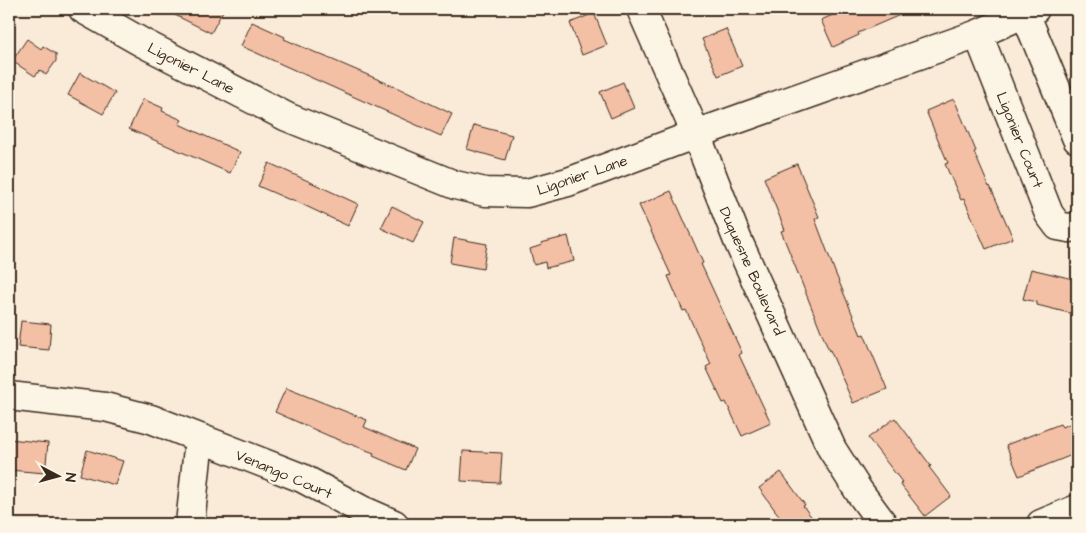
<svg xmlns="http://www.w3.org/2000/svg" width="1086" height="533" font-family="'Architects Daughter',sans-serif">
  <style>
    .building { fill: #f4c0a5; stroke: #3b2a1e }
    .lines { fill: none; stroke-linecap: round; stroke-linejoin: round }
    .minor-casing { stroke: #3b2a1e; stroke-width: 31 }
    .minor { stroke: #fcf5e5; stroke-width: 28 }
    .labels { text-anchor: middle; stroke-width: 5; stroke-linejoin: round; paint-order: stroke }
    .street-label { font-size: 15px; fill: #3b2a1e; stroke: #fcf5e5 }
  </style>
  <rect width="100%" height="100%" fill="#faead8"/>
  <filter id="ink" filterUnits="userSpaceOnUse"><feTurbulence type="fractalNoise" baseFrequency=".02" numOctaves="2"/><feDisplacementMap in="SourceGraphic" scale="10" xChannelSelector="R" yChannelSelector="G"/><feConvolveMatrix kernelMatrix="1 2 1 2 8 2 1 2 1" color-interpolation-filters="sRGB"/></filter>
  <g filter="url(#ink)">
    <g class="building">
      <path d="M163,9H224L211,33Z"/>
      <path d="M833,9H914L858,33L859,35L833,47L821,20L835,14Z"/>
      <path d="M594,13L607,45L582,55L570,23Z"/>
      <path d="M252,22L285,37L284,39L398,88L452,114L441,136L241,46Z"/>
      <path d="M726,29L742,66L718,76L702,39Z"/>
      <path d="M27,39L41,49L43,46L56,54V61L46,75L40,70L35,76L12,61Z"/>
      <path d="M80,73L115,93L103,114L68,95Z"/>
      <path d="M623,82L634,108L611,118L600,92Z"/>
      <path d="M143,99L163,108L162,111L182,120L179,124L240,152L230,173L129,129Z"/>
      <path d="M954,99L976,151L974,152L989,187L990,186L1013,238L986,249L964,199L961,200L945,164L948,163L926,111Z"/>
      <path d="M474,125L512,135L505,160L467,149Z"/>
      <path d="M269,163L358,204L348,226L291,199L290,200L258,186Z"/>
      <path d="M797,164L819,217L815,219L835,272L861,335L864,334L887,389L853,403L830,350L829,351L781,231L785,230L764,178Z"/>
      <path d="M671,191L703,263L701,264L742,353L739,355L771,423L742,436L726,402L723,403L706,367L711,364L686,310L683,311L668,276L671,275L639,205Z"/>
      <path d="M392,206L424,222L413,243L381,228Z"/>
      <path d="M568,236L574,261L546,268L545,262L534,265L530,249L542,245L541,243Z"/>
      <path d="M454,238L487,244L483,269L450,263Z"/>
      <path d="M1031,269L1073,279L1072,283L1077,285V315L1037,305V302L1023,299Z"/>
      <path d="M21,321L51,324L49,350L18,347Z"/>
      <path d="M286,388L367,420L364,427L415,449L406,470L373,456L374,453L329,436L275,412Z"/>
      <path d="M895,418L931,466L929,467L951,496L925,516L900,484L902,482L868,438Z"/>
      <path d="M1077,421V453L1019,476L1006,445L1060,424L1062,427Z"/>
      <path d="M9,439L48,443L45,473L9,470Z"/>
      <path d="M87,450L123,461L115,485L80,475Z"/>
      <path d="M463,451L502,453L500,483L461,481Z"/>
      <path d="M781,472L805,505L803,506L817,524H785L759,488Z"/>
    </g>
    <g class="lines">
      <g class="minor-casing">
        <g id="minor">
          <path d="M83,9L143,43L287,117L455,185L485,192L527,193L568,182L696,134L978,34L1035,9"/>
          <path d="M641,9L696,134L738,241L832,449L858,490L883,524"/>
          <path d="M1025,13L1077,139"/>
          <path d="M978,34L1049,214L1058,226L1069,228L1077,227"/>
          <path d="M9,396L105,407L151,419L302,478L362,510L394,524"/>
          <path d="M190,524L199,439"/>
          <path d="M1041,524L1077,509"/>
        </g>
      </g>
      <use href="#minor" class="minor"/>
    </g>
  </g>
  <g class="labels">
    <g class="street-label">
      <text transform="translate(191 68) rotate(27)" y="5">Ligonier Lane</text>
      <text transform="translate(1020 140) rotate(68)" y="5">Ligonier Court</text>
      <text transform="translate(582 175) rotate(-19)" y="5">Ligonier Lane</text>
      <text transform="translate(752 271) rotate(66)" y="5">Duquesne Boulevard</text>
      <text transform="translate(284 474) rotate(23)" y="5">Venango Court</text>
    </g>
  </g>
  <rect width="1086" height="533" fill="none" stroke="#fcf5e5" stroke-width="30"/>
  <rect x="15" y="15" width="1056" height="503" fill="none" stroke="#3b2a1e" stroke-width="2" filter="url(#ink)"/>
  <g transform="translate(58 476) rotate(96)" stroke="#fcf5e5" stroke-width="4" paint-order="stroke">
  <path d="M0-4L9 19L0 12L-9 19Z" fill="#3b2a1e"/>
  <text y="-8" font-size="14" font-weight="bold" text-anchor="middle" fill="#3b2a1e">N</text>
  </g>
</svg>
